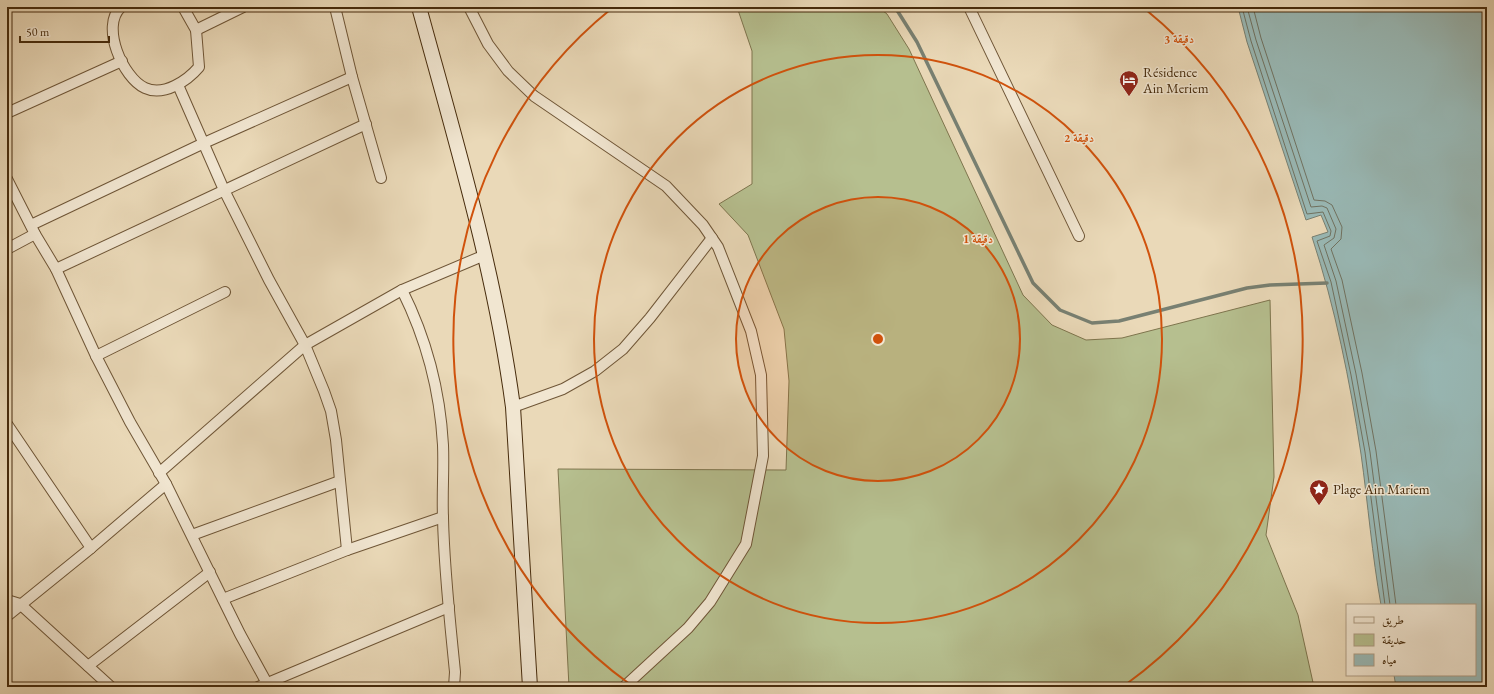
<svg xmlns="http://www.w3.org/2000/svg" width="1494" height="694" font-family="'EB Garamond',Amiri,serif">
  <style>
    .green { fill: #b6bf8f; stroke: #7e754e }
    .water { fill: #99b9b6; stroke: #788072 }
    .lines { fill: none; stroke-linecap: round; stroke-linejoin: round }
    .shore { stroke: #707261; stroke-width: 1 }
    .stream { stroke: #788072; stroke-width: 3.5 }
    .street-casing { stroke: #6f5637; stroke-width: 12 }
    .secondary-casing { stroke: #462b0c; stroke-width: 16 }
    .street { stroke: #f1e6d1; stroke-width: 10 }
    .secondary { stroke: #f1e6d1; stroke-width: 14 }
    .ring { fill: none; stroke: #d0520c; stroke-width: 2 }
    .labels { text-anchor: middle; stroke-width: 3; stroke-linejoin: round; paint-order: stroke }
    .poi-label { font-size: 14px; fill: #462b0c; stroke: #f1e6d1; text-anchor: start }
    .centre { fill: #d0520c; stroke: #f1e6d1; stroke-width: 2 }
    .ring-label { font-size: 12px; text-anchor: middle; font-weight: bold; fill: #d0520c; stroke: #f1e6d1; stroke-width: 3; stroke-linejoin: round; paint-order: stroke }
  </style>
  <rect width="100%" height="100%" fill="#ead9b8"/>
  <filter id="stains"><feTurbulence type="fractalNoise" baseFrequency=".005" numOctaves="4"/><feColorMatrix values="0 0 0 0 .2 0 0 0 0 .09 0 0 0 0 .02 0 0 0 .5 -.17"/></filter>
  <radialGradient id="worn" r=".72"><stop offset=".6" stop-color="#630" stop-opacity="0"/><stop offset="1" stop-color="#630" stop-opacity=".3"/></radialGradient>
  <path class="green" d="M737,7H878L887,14L909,49L1023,295L1052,325L1086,340L1122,338L1270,300L1274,477L1266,535L1298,615L1314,687H569L558,469L786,470L789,381L784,329L748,235L719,204L752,184V51Z"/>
  <path class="water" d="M1238,7H1487V687H1396L1394,675H1475V605H1381C1372,555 1368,504 1361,454C1350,381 1335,307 1312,237L1328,232L1321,215L1306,220L1247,42Z"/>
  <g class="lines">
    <g class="shore">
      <path d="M1242,7L1251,41L1307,214L1323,212L1331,231L1330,236L1317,241L1331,282L1351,375L1365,452L1385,605"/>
      <path d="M1247,7L1256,40L1311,207L1322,206L1327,208L1336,229L1334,238L1324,245L1336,281L1356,374L1370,452L1390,605"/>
      <path d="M1253,7L1261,38L1314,200L1325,201L1332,205L1342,227L1341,239L1331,249L1342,280L1362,373L1376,451L1396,605"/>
    </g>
    <path class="stream" d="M895,7L917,42L1033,283L1060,310L1092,323L1119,321L1247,288L1270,285L1327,283"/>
    <g class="street-casing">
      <g id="street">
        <path d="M121,7C100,26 123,78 145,88C164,97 188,80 199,67L196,30L183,7"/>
        <path d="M335,7L352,77L381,178"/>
        <path d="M469,7L488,44L508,71L534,96L666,186L703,225L718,247L751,331L761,375L763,456L746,544L710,602L688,628L624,687"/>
        <path d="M969,7L1079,236"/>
        <path d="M196,30L243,7"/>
        <path d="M178,85L224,190L269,280L305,345L324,391L331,411L336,440L347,550"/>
        <path d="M7,113L122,61"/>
        <path d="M7,179L35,234L56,269L96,356L130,422L166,484L240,634L269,687"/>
        <path d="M31,225L204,143L352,77"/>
        <path d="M7,249L35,234"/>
        <path d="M56,269L366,124"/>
        <path d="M402,290C426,338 440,391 443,445C444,469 442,493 443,518C444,569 450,621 455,672L454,687"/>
        <path d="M96,356L225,292"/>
        <path d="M513,407L563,389L595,371L623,349L650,318L712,238"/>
        <path d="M7,424L91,548"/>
        <path d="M159,473L305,345L402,290L485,255"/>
        <path d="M192,535L340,481"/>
        <path d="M223,599L347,550L443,517"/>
        <path d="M7,600L20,604L111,687"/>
        <path d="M7,616L91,548L166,484"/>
        <path d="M88,666L210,572"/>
        <path d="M258,687L449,607"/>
      </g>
    </g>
    <g class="secondary-casing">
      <path id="secondary" d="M419,7C455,139 495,271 513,407L530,687"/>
    </g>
    <use href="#street" class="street"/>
    <use href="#secondary" class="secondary"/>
  </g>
  <circle cx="878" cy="339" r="142" fill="#d0520c" fill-opacity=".12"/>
  <g class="ring">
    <circle cx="878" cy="339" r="142"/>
    <circle cx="878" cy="339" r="284"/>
    <path d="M631 685A425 425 0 0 1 611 9M1145 9A425 425 0 0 1 1125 685"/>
  </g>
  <defs>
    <g id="hotel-pin" transform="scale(1)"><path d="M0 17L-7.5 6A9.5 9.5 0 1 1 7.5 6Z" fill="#8f2418" stroke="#f1e6d1"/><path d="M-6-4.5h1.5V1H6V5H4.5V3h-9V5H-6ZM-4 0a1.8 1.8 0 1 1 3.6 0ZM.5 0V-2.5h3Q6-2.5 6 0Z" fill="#fff"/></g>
    <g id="sight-pin" transform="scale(1)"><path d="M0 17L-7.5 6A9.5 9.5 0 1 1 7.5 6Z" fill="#8f2418" stroke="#f1e6d1"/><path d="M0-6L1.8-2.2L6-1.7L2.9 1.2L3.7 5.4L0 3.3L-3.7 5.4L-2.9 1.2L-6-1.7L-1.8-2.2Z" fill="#fff"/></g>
  </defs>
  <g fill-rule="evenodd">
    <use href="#hotel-pin" x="1129" y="80"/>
    <use href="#sight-pin" x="1319" y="489"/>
  </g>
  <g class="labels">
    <g class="poi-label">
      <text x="1143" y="77">Résidence<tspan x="1143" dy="16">Ain Meriem</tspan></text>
      <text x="1333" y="494">Plage Ain Mariem</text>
    </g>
  </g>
  <circle cx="878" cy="339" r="6" class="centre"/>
  <g class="ring-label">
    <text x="1179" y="43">3 دقيقة</text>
    <text x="1079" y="142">2 دقيقة</text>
    <text x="978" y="243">1 دقيقة</text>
  </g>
  <rect width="1494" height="694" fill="none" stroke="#ead9b8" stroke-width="24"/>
  <rect x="8" y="8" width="1478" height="678" fill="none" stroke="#462b0c" stroke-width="2"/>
  <rect x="12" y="12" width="1470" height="670" fill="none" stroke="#462b0c"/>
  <rect x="1346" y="604" width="130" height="72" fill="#f1e6d1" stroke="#ad9b82"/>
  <rect x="1354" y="617" width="20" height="6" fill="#f1e6d1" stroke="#ad9b82"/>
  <text x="1382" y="624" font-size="12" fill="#462b0c">طريق</text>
  <rect x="1354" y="634" width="20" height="12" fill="#b6bf8f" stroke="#ad9b82"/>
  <text x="1382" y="644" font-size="12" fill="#462b0c">حديقة</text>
  <rect x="1354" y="654" width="20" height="12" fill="#99b9b6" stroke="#ad9b82"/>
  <text x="1382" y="664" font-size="12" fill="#462b0c">مياه</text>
  <path d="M20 36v6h89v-6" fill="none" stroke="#462b0c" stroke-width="2"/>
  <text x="26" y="36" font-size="12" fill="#462b0c" stroke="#f1e6d1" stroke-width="3" paint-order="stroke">50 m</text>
  <rect width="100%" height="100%" filter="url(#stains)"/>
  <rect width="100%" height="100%" fill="url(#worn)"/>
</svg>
